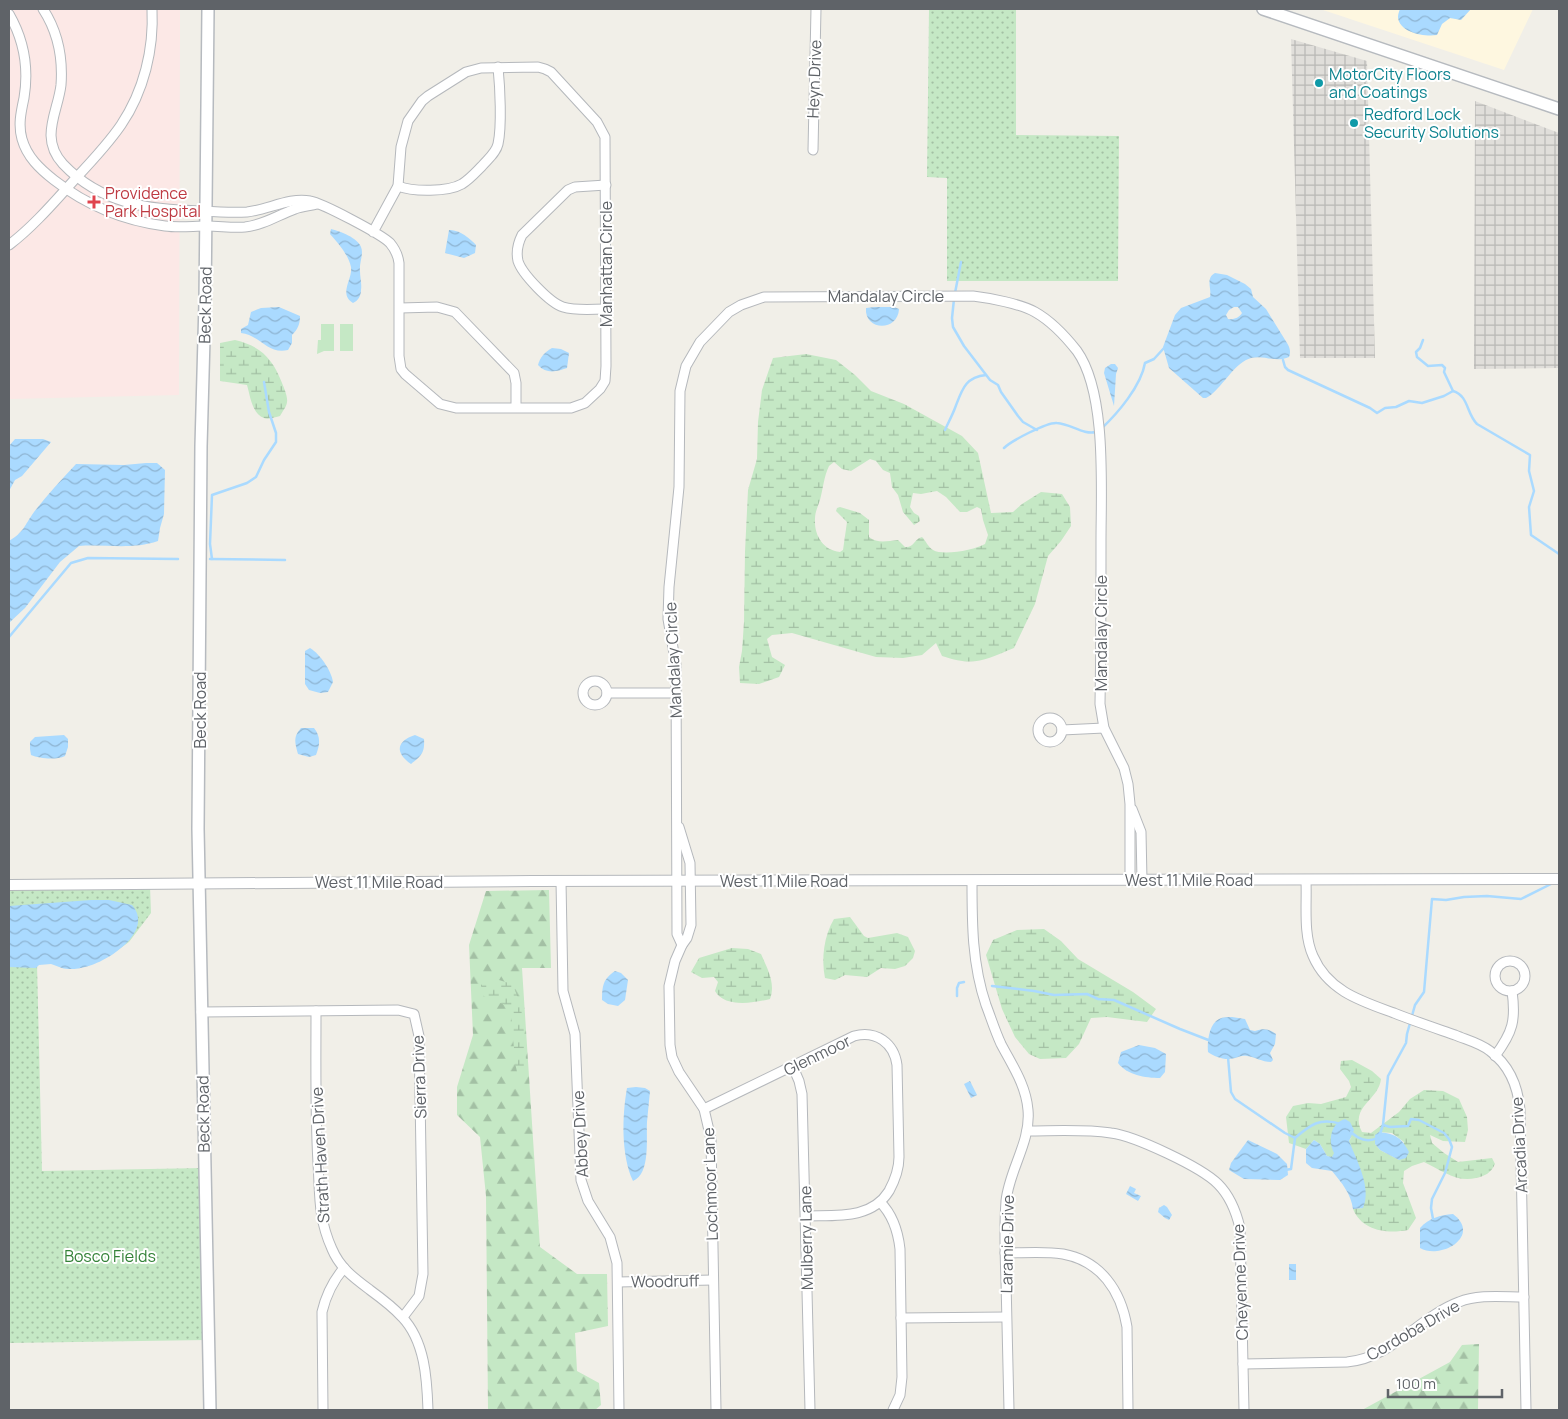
<svg xmlns="http://www.w3.org/2000/svg" width="1568" height="1419" font-family="Manrope,sans-serif">
  <style>
    .commercial { fill: #fef7e0 }
    .industrial { fill: url(#industrial-grid) }
    .medical { fill: #fce8e6 }
    .grass { fill: #c5e8c5 }
    .forest { fill: url(#forest-firs) }
    .wetland { fill: url(#wetland-marsh); fill-rule: evenodd }
    .park { fill: url(#park-dots) }
    .water { fill: url(#water-waves); fill-rule: evenodd }
    .lines { fill: none; stroke-linecap: round; stroke-linejoin: round }
    .stream { stroke: #aadaff; stroke-width: 2.5 }
    .minor-casing { stroke: #b5b8bc; stroke-width: 11 }
    .tertiary-casing { stroke: #b5b8bc; stroke-width: 12 }
    .secondary-casing { stroke: #b6babf; stroke-width: 14 }
    .minor { stroke: #fff; stroke-width: 9 }
    .tertiary { stroke: #fff; stroke-width: 10 }
    .secondary { stroke: #fff; stroke-width: 11 }
    .culture-dot { fill: #0f9aa8; stroke: #fff; stroke-width: 2 }
    .health-dot { fill: #e0444e; stroke: #fff; stroke-width: 2 }
    .labels { text-anchor: middle; stroke-width: 4; stroke-linejoin: round; paint-order: stroke }
    .culture-label { font-size: 16px; fill: #0d838f; stroke: #fff; text-anchor: start }
    .street-label { font-size: 16px; fill: #5f6368; stroke: #fff }
    .health-label { font-size: 16px; fill: #be3a42; stroke: #fff; text-anchor: start }
    .park-label { font-size: 16px; fill: #348238; stroke: #fff }
  </style>
  <defs>
    <pattern id="industrial-grid" width="8" height="8" patternUnits="userSpaceOnUse" patternTransform="scale(1.25)"><rect width="8" height="8" fill="#e0deda"/><path d="M0 4h8M4 0v8" fill="none" stroke="#b9b8b5"/></pattern>
    <pattern id="forest-firs" width="22" height="20" patternUnits="userSpaceOnUse" patternTransform="scale(1.25)"><rect width="22" height="20" fill="#c5e8c5"/><path d="M5 1l3.5 6h-7zM16 11l3.5 6h-7z" fill="#a3c0a4"/></pattern>
    <pattern id="wetland-marsh" width="20" height="14" patternUnits="userSpaceOnUse" patternTransform="scale(1.25)"><rect width="20" height="14" fill="#c5e8c5"/><path d="M1 5h8M5 5V1M11 12h8M15 12V8" fill="none" stroke="#a3c0a4"/></pattern>
    <pattern id="park-dots" width="8" height="8" patternUnits="userSpaceOnUse" patternTransform="scale(1.25)"><rect width="8" height="8" fill="#c5e8c5"/><path d="M2 2h.1M6 6h.1" fill="none" stroke="#a3c0a4" stroke-width="1.8" stroke-linecap="round"/></pattern>
    <pattern id="water-waves" width="16" height="10" patternUnits="userSpaceOnUse" patternTransform="scale(1.25)"><rect width="16" height="10" fill="#aadaff"/><path d="M0 5q4-4 8 0t8 0" fill="none" stroke="#8eb4d2"/></pattern>
  </defs>
  <rect width="100%" height="100%" fill="#f1efe8"/>
  <path class="commercial" d="M1320,9H1533L1504,70Z"/>
  <g class="industrial">
    <path d="M1291,39L1367,61L1375,358H1300Z"/>
    <path d="M1475,101L1559,133V368L1474,369Z"/>
  </g>
  <path class="medical" d="M9,9H180L179,395L9,399Z"/>
  <g class="grass">
    <path d="M321,324H334V351H324L317,354L318,340H321Z"/>
    <rect x="340" y="324" width="13" height="27"/>
  </g>
  <g class="forest">
    <path d="M549,890L551,968H522L540,1247L577,1274H607L608,1326L575,1333L577,1371L599,1383L601,1405L595,1410H488L486,1196L480,1137L457,1115V1087L473,1035L469,945L486,891Z"/>
    <path d="M1479,1344L1478,1410H1362L1450,1362L1462,1345Z"/>
  </g>
  <g class="wetland">
    <path d="M235,340C261,346 273,359 282,383C284,388 288,397 287,402C287,406 282,412 280,416C276,417 268,420 264,418C252,414 250,395 247,385L220,381V343Z"/>
    <path d="M806,354L836,360L855,375L871,391L904,404L962,436L978,453L991,513L1013,512L1022,504L1041,492L1062,494L1070,507L1071,526L1061,541L1048,556L1035,604L1014,648C984,660 975,667 942,656L936,643L922,655L903,658L876,657L792,633L772,635L767,639L772,657L785,665L779,677L759,684L740,683L739,667L742,651L744,622L745,552L748,490L757,459L758,422L762,390L773,358ZM870,459L876,461L883,470L890,473L892,487L898,495L903,512L914,525L920,521L919,516L914,513L910,507L913,493L921,494L937,491L946,497L960,512H967L977,507L981,509L983,520L988,535L985,544C975,550 943,556 933,550C928,547 926,541 922,537C914,539 914,548 905,547L898,540C887,541 878,544 869,537V520L860,513L840,507L837,508L836,511L847,522L843,550L840,552C823,550 814,535 815,519C815,512 818,506 820,500C823,489 824,476 829,466L834,462L842,469L851,471Z"/>
    <path d="M850,917L864,936L868,938L897,933L908,937L915,951L913,958L905,966L895,969L881,968L867,977L845,975L835,980L825,978C821,958 824,936 834,919Z"/>
    <path d="M1044,929L1061,941L1078,959L1133,992L1156,1009L1147,1022L1107,1017L1091,1018L1079,1044L1066,1058L1040,1059L1029,1054L1015,1037L1002,1009L986,955L993,940L1017,930Z"/>
    <path d="M732,948L748,949L761,954C767,968 776,983 770,999C753,1003 725,1008 715,991L718,982L714,977L702,978L691,972L699,958Z"/>
    <path d="M489,980H499L512,984C523,1005 524,1026 525,1050C526,1059 527,1068 525,1077L523,1079L518,1076L515,1063L511,1010C504,1002 492,1001 482,995L481,985Z"/>
    <path d="M1352,1060L1372,1071L1381,1079C1379,1100 1349,1107 1362,1132L1371,1133L1399,1112L1410,1099L1424,1090L1443,1091L1459,1099L1467,1117L1468,1130L1465,1142L1443,1141L1430,1135L1432,1143L1444,1153L1458,1162L1492,1158L1495,1164C1491,1173 1485,1176 1476,1178C1457,1183 1441,1170 1424,1162L1412,1166L1404,1171L1403,1183L1416,1218L1408,1230C1387,1234 1362,1231 1353,1209L1363,1208L1349,1141L1352,1137L1332,1157L1327,1156L1320,1144L1314,1140L1306,1149L1289,1143L1286,1117L1293,1106L1308,1103L1321,1104L1346,1097L1351,1087L1349,1081L1340,1069L1341,1061ZM1379,1132L1392,1133L1404,1142L1399,1160L1380,1150L1375,1144V1136Z"/>
  </g>
  <g class="park">
    <path d="M929,9H1016V135L1119,136L1118,281H947V178L927,177Z"/>
    <path d="M150,886L151,913L129,942L115,952L37,964L42,1171L203,1168L207,1340L9,1343V888Z"/>
  </g>
  <g class="water">
    <path d="M1400,9H1471L1461,20L1450,18L1442,24L1437,35C1425,37 1399,33 1398,17C1398,14 1399,12 1400,9Z"/>
    <path d="M331,229C340,231 358,238 361,247C364,254 359,263 360,271C360,277 362,284 361,290C361,296 358,301 353,303C338,294 353,279 351,267C348,254 338,243 330,234Z"/>
    <path d="M449,230C458,229 470,238 476,245L475,253L464,258L445,253Z"/>
    <path d="M1215,273L1227,275L1245,284L1251,289L1253,297L1266,309L1287,343C1290,348 1291,352 1289,357C1274,364 1261,352 1246,360C1231,368 1218,393 1206,398H1203L1169,368L1163,347L1175,315L1181,308L1210,297C1212,289 1205,278 1215,273ZM1234,307H1238L1242,313C1239,318 1233,320 1228,319L1226,315L1229,310Z"/>
    <path d="M279,307L300,316C300,324 298,329 292,335V343L288,350C268,355 260,335 241,333V329L248,325L251,312L261,308Z"/>
    <path d="M875,307H894L899,309C898,332 864,331 866,308Z"/>
    <path d="M552,348L561,349L569,353L567,368C556,372 546,374 538,365C540,357 545,352 552,348Z"/>
    <path d="M1111,364H1115L1118,368L1116,374L1114,406L1104,373L1105,368Z"/>
    <path d="M15,439H43L51,442L22,476L15,480L9,491V446Z"/>
    <path d="M146,463H157L165,470L164,514L160,528L158,541C132,550 106,544 79,546L60,562L25,608L9,623V541C24,532 24,526 34,512C47,495 61,480 76,464L124,465Z"/>
    <path d="M310,648C320,654 331,670 333,682L328,692L320,693L309,690L305,684V651Z"/>
    <path d="M301,728H314C321,737 320,745 316,755L309,757L298,754C295,742 293,737 301,728Z"/>
    <path d="M64,735L68,739V747L65,756C57,760 40,759 31,755L30,749V742L35,737Z"/>
    <path d="M415,735L424,739C425,753 421,756 411,764C395,753 396,741 415,735Z"/>
    <path d="M91,900H109L132,905C155,931 108,962 85,967C79,969 68,970 62,968C58,967 55,965 51,964C47,964 43,965 39,965L36,968L9,967V906Z"/>
    <path d="M615,971L621,973L628,980L625,1000L618,1006L608,1004L602,1000C602,986 603,979 615,971Z"/>
    <path d="M1232,1017L1245,1019L1250,1030L1255,1031C1264,1028 1269,1029 1276,1034L1275,1044L1270,1053L1273,1060L1271,1062C1262,1062 1255,1057 1247,1056C1242,1055 1239,1057 1235,1058C1226,1061 1215,1057 1208,1052C1207,1042 1209,1024 1219,1019C1223,1017 1228,1017 1232,1017Z"/>
    <path d="M1139,1045L1155,1048L1166,1054L1165,1072L1160,1078C1145,1078 1127,1075 1118,1063L1121,1052Z"/>
    <path d="M970,1081L977,1095L971,1098L964,1084Z"/>
    <path d="M636,1087L645,1088L650,1091C649,1101 648,1112 647,1122C646,1137 651,1174 633,1181C621,1155 622,1116 627,1088Z"/>
    <path d="M1345,1119L1350,1122L1354,1130L1349,1141C1357,1161 1372,1188 1363,1208L1353,1209C1351,1194 1342,1183 1332,1171L1312,1168L1306,1163V1149L1314,1140L1320,1144L1327,1156L1332,1157L1334,1153C1328,1142 1330,1123 1345,1119Z"/>
    <path d="M1379,1132C1395,1134 1401,1137 1409,1152L1406,1158L1399,1160L1380,1150L1375,1144V1135Z"/>
    <path d="M1248,1140L1277,1154L1287,1164L1288,1175L1280,1180L1244,1179L1229,1170L1231,1163Z"/>
    <path d="M1130,1186L1136,1189L1134,1193L1141,1196L1138,1201L1126,1194Z"/>
    <path d="M1164,1205L1167,1207L1172,1215L1169,1220L1165,1218L1158,1212L1159,1208Z"/>
    <path d="M1453,1214C1482,1236 1441,1260 1420,1248V1228C1429,1218 1440,1215 1453,1214Z"/>
    <rect x="1289" y="1264" width="7" height="16"/>
  </g>
  <g class="lines">
    <g class="stream">
      <path d="M955,293L961,262"/>
      <path d="M954,299L952,318L953,327L964,346L990,380L998,385L1001,392L1018,416L1023,422L1037,430"/>
      <path d="M1423,340L1420,348L1416,352L1417,357L1428,366L1442,365L1445,368L1444,372L1453,391C1469,396 1466,413 1477,424L1530,455L1529,471L1534,491L1529,507L1531,535L1559,554"/>
      <path d="M1283,360L1285,367L1288,370L1370,408L1377,413L1385,408L1396,407L1409,401L1422,403L1444,396L1453,391"/>
      <path d="M1101,429C1118,413 1141,386 1145,363L1154,359L1164,348"/>
      <path d="M945,430C948,423 952,416 955,408C962,390 965,377 986,375"/>
      <path d="M1004,448C1011,441 1047,422 1057,423C1071,424 1083,435 1096,432"/>
      <path d="M210,559L285,560"/>
      <path d="M212,559L210,544L212,495L247,483L256,477L264,460L276,442V433L269,412L264,382"/>
      <path d="M9,637L71,563L88,558L178,559"/>
      <path d="M992,986L1034,991L1054,995L1087,994L1098,999L1114,1000L1180,1029L1211,1041"/>
      <path d="M957,996V988L959,983L964,982"/>
      <path d="M1228,1057L1231,1092L1235,1099L1285,1133L1295,1138"/>
      <path d="M1383,1125L1390,1127L1408,1126L1411,1119L1419,1120L1444,1133L1449,1139L1452,1147L1445,1173L1432,1199L1431,1208L1433,1219"/>
      <path d="M1351,1132C1358,1139 1368,1143 1377,1138"/>
      <path d="M1380,1134L1383,1125L1388,1076L1406,1043L1407,1034L1415,1005L1424,992L1432,899L1446,900L1464,897L1487,896L1521,899L1553,883"/>
      <path d="M1285,1170L1291,1169L1295,1138C1310,1125 1320,1117 1341,1124"/>
    </g>
    <g class="minor-casing">
      <g id="minor">
        <path d="M43,9C58,32 63,58 61,85C58,112 39,138 63,164C101,204 149,210 202,211C217,212 232,213 247,212C268,210 289,197 310,201C322,203 381,234 390,243C395,249 398,255 399,263V356L401,369L405,374L440,404L456,408H571L585,403L600,389L605,381L606,366L605,137L597,122L551,72L545,69L538,67L481,68L466,72L428,96L422,101L408,121L401,147L398,186L373,232"/>
        <path d="M9,14C24,40 29,68 24,98C21,112 18,125 22,139C27,157 40,169 54,180C86,205 125,221 165,226C179,228 193,226 207,226C220,226 232,228 245,227C264,225 278,215 295,209C302,206 310,206 317,204"/>
        <path d="M813,150L816,9"/>
        <path d="M398,186C413,192 448,192 462,184C470,179 476,172 482,166C488,159 496,153 498,144C502,126 500,87 498,67"/>
        <path d="M9,245C34,226 55,201 76,178C92,161 108,144 121,125C144,91 154,49 152,9"/>
        <path d="M400,308L437,307L455,312L514,373L516,383V407"/>
        <path d="M606,309C592,309 577,311 563,307C550,303 522,274 518,261C516,252 518,243 522,235L568,190L575,187L606,185"/>
        <circle cx="595" cy="693" r="12"/>
        <path d="M607,693H676"/>
        <circle cx="1050" cy="730" r="12"/>
        <path d="M1062,730L1104,728"/>
        <path d="M1132,809L1141,832L1142,880"/>
        <path d="M679,827L690,863L691,925L687,938L682,945L675,961L669,986L670,1045L672,1057L679,1072L704,1109L711,1139L716,1410"/>
        <path d="M561,881L563,991L575,1034L581,1180L588,1201L610,1237L617,1263L619,1410"/>
        <path d="M972,881C972,923 972,964 986,1005C991,1018 995,1031 1001,1044C1012,1065 1026,1085 1028,1110C1031,1142 1009,1170 1006,1201C1004,1228 1005,1255 1006,1281C1007,1324 1008,1367 1009,1410"/>
        <path d="M1306,881C1307,905 1303,934 1313,956C1328,991 1361,1001 1394,1013C1414,1021 1435,1028 1455,1035C1467,1040 1480,1043 1490,1051C1509,1065 1518,1087 1520,1110L1526,1410"/>
        <path d="M682,945L677,934L676,665L668,619L669,587L679,487L680,391L686,366L700,342L729,312L741,305L764,297L973,296C990,298 1021,304 1035,312C1051,321 1066,337 1077,351C1107,393 1101,489 1101,541C1101,595 1101,649 1100,704L1104,728L1124,768L1128,784L1130,804V880"/>
        <circle cx="1510" cy="976" r="15"/>
        <path d="M316,1011C316,1061 315,1112 318,1163C320,1196 318,1218 332,1249C340,1268 354,1278 370,1290C381,1298 393,1307 402,1317C425,1341 427,1379 428,1410"/>
        <path d="M201,1012L398,1010L414,1014L419,1036L423,1274L419,1296L403,1317"/>
        <path d="M1495,1056C1513,1032 1516,1020 1512,991"/>
        <path d="M793,1067L799,1081L802,1094L810,1410"/>
        <path d="M704,1109L854,1036C876,1030 894,1043 897,1065L899,1157C899,1170 895,1180 889,1191C871,1220 835,1215 806,1216"/>
        <path d="M1027,1131C1054,1131 1084,1129 1111,1133C1135,1136 1201,1167 1218,1184C1230,1196 1236,1211 1240,1228L1244,1410"/>
        <path d="M880,1202C893,1215 898,1231 900,1249L902,1377L900,1395L893,1410"/>
        <path d="M1005,1253C1024,1253 1044,1251 1063,1254C1101,1261 1121,1291 1127,1327L1128,1410"/>
        <path d="M618,1282L713,1280"/>
        <path d="M901,1318L1006,1317"/>
        <path d="M1243,1364L1347,1362C1392,1358 1419,1317 1459,1302C1478,1294 1503,1297 1524,1297"/>
        <path d="M323,1410L322,1312C326,1295 332,1282 344,1268"/>
      </g>
    </g>
    <g class="tertiary-casing">
      <path id="tertiary" d="M9,885L532,881L1559,879"/>
    </g>
    <g class="secondary-casing">
      <g id="secondary">
        <path d="M208,9L205,302L201,446L198,829L210,1410"/>
        <path d="M1263,9L1559,109"/>
      </g>
    </g>
    <use href="#minor" class="minor"/>
    <use href="#tertiary" class="tertiary"/>
    <use href="#secondary" class="secondary"/>
  </g>
  <g class="culture-dot">
    <circle cx="1319" cy="83" r="5"/>
    <circle cx="1354" cy="123" r="5"/>
  </g>
  <path class="health-dot" d="M91.5 194.5h5v5h5v5h-5v5h-5v-5h-5v-5h5z"/>
  <g class="labels">
    <g class="culture-label">
      <text x="1329" y="80">MotorCity Floors<tspan x="1329" dy="18">and Coatings</tspan></text>
      <text x="1364" y="120">Redford Lock<tspan x="1364" dy="18">Security Solutions</tspan></text>
    </g>
    <g class="street-label">
      <text transform="translate(814 79) rotate(-88)" y="6">Heyn Drive</text>
      <text transform="translate(606 264) rotate(-90)" y="6">Manhattan Circle</text>
      <text x="886" y="302">Mandalay Circle</text>
      <text transform="translate(205 305) rotate(-89)" y="6">Beck Road</text>
      <text transform="translate(1101 633) rotate(-90)" y="6">Mandalay Circle</text>
      <text transform="translate(673 660) rotate(-93)" y="6">Mandalay Circle</text>
      <text transform="translate(200 710) rotate(-90)" y="6">Beck Road</text>
      <text x="1189" y="886">West 11 Mile Road</text>
      <text x="784" y="887">West 11 Mile Road</text>
      <text x="379" y="888">West 11 Mile Road</text>
      <text transform="translate(817 1055) rotate(-26)" y="6">Glenmoor</text>
      <text transform="translate(419 1077) rotate(-92)" y="6">Sierra Drive</text>
      <text transform="translate(203 1114) rotate(-91)" y="6">Beck Road</text>
      <text transform="translate(580 1134) rotate(-93)" y="6">Abbey Drive</text>
      <text transform="translate(1519 1145) rotate(-93)" y="6">Arcadia Drive</text>
      <text transform="translate(320 1155) rotate(-93)" y="6">Strath Haven Drive</text>
      <text transform="translate(710 1184) rotate(-92)" y="6">Lochmoor Lane</text>
      <text transform="translate(806 1238) rotate(-91)" y="6">Mulberry Lane</text>
      <text transform="translate(1007 1244) rotate(-89)" y="6">Laramie Drive</text>
      <text transform="translate(665 1281) rotate(-1)" y="6">Woodruff</text>
      <text transform="translate(1240 1282) rotate(-92)" y="6">Cheyenne Drive</text>
      <text transform="translate(1413 1330) rotate(-30)" y="6">Cordoba Drive</text>
    </g>
    <g class="health-label">
      <text x="105" y="199">Providence<tspan x="105" dy="18">Park Hospital</tspan></text>
    </g>
    <g class="park-label">
      <text x="110" y="1262">Bosco Fields</text>
    </g>
  </g>
  <rect width="1568" height="1419" fill="none" stroke="#5f6368" stroke-width="20"/>
  <path d="M1388 1389v8h114v-8" fill="none" stroke="#5f6368" stroke-width="2.5"/>
  <text x="1396" y="1389" font-size="15" fill="#5f6368" stroke="#ffffff" stroke-width="4" paint-order="stroke">100 m</text>
</svg>
